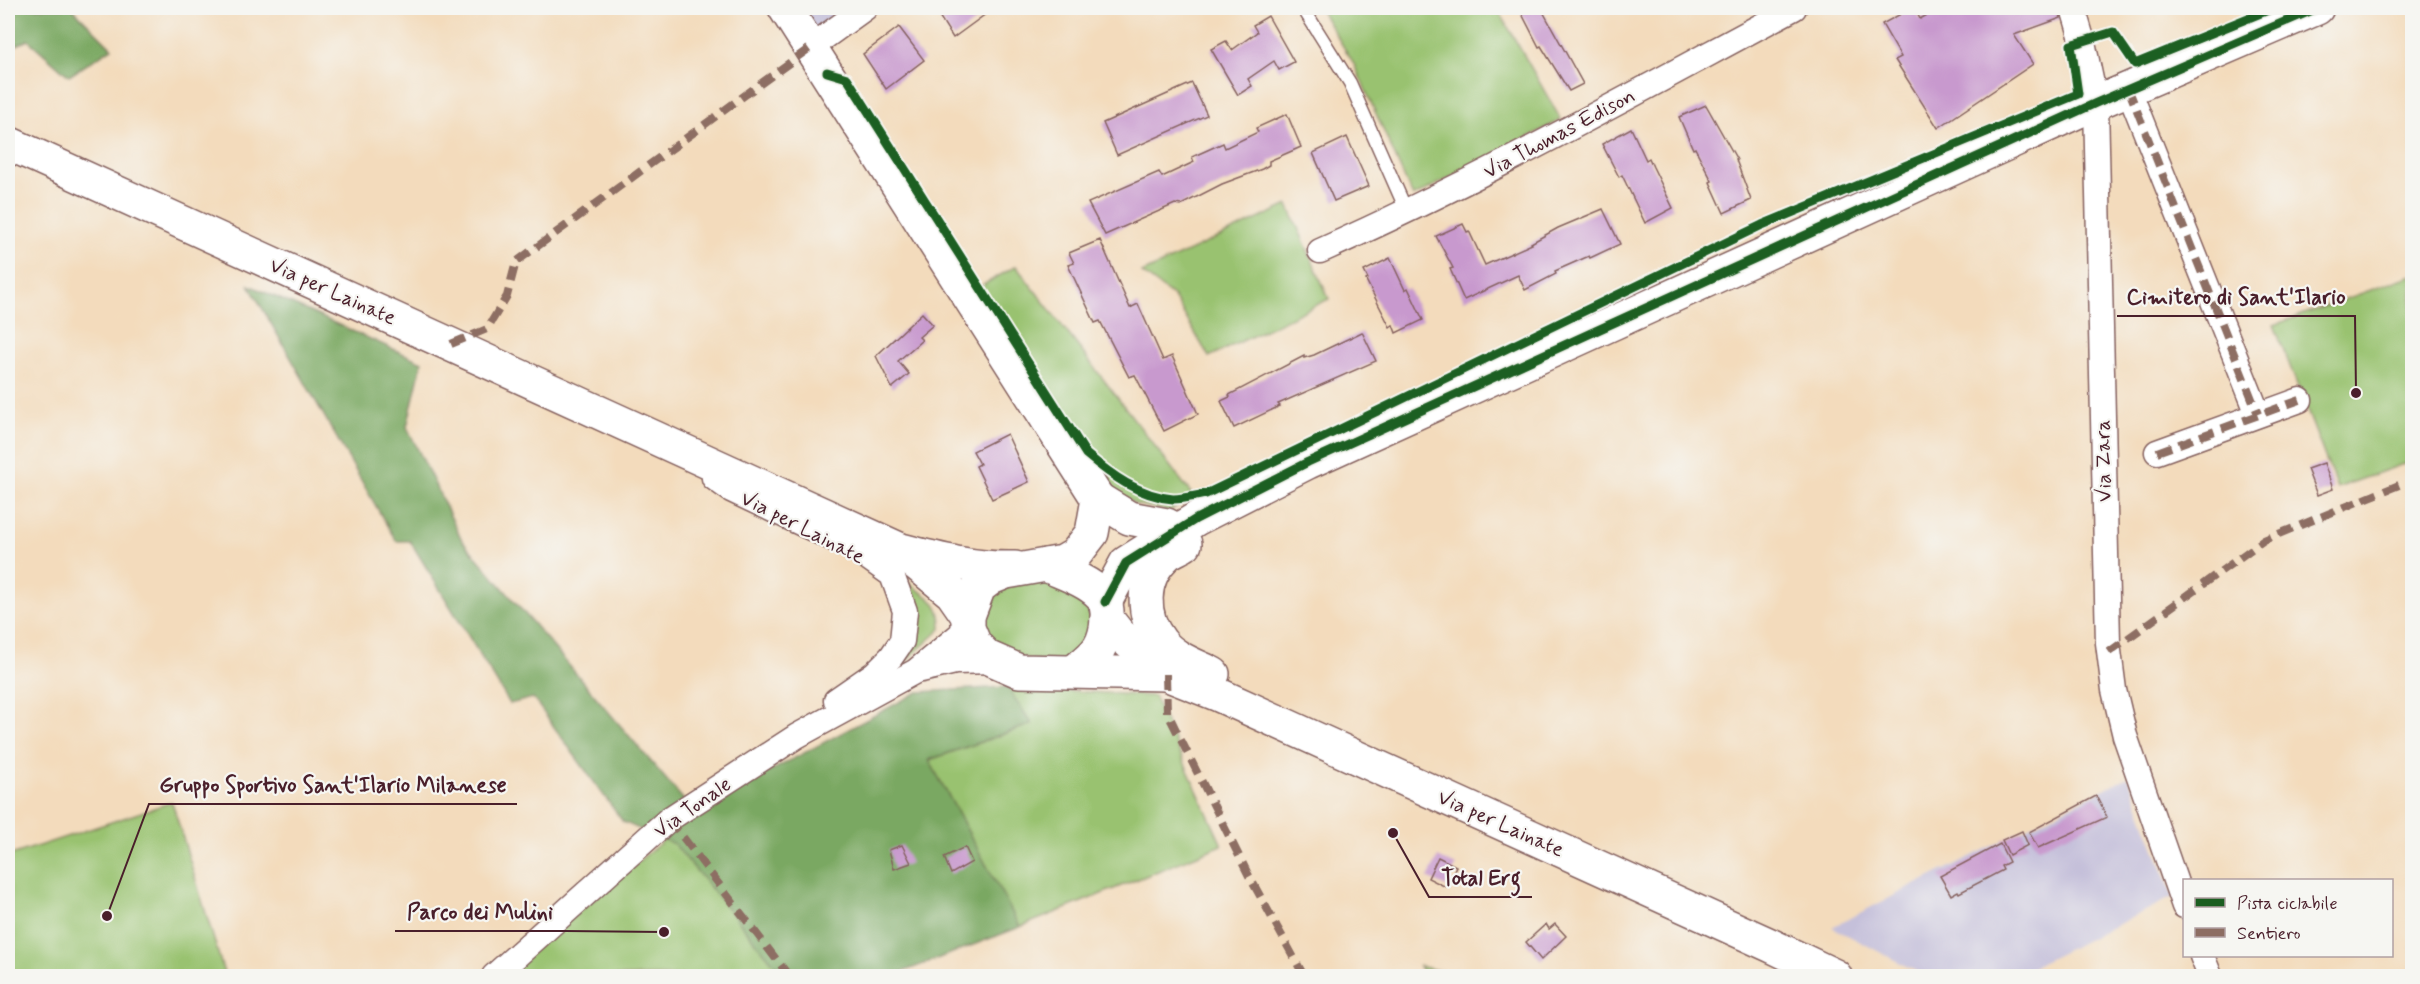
<svg xmlns="http://www.w3.org/2000/svg" width="2420" height="984" font-family="Mynerve,sans-serif">
  <style>
    .industrial { fill: #c5c0da }
    .green { fill: #99c26f; stroke: #72704d; stroke-width: 1.5 }
    .forest { fill: #7aa862; stroke: #626446; stroke-width: 1.5 }
    .building { fill: #c899ce }
    .lines { fill: none; stroke-linecap: round; stroke-linejoin: round }
    .lane-casing { stroke: #85615e; stroke-width: 15 }
    .street-casing { stroke: #85615e; stroke-width: 27 }
    .secondary-casing { stroke: #85615e; stroke-width: 36 }
    .lane { stroke: #fff; stroke-width: 12 }
    .street { stroke: #fff; stroke-width: 24 }
    .secondary { stroke: #fff; stroke-width: 33 }
    .quiet { stroke: #8d6e63; stroke-width: 8; stroke-dasharray: 15 8; stroke-linecap: butt }
    .cycleway-casing { stroke: #f6f6f2; stroke-width: 13 }
    .cycleway { stroke: #1b5e20; stroke-width: 9 }
    .labels { text-anchor: middle; stroke-width: 4.5; stroke-linejoin: round; paint-order: stroke }
    .street-label { font-size: 21px; fill: #4a1f2b; stroke: #f6f6f2 }
    .leader { fill: none; stroke: #4a1f2b; stroke-width: 2 }
    .callout-dot { fill: #4a1f2b; stroke: #f6f6f2; stroke-width: 2 }
    .callout-label { font-size: 22px; text-anchor: middle; font-weight: bold; fill: #4a1f2b; stroke: #f6f6f2; stroke-width: 4.5; stroke-linejoin: round; paint-order: stroke }
  </style>
  <rect width="100%" height="100%" fill="#f6f6f2"/>
  <filter id="ink" filterUnits="userSpaceOnUse"><feTurbulence type="fractalNoise" baseFrequency=".0167" numOctaves="2"/><feDisplacementMap in="SourceGraphic" scale="12" xChannelSelector="R" yChannelSelector="G"/><feConvolveMatrix kernelMatrix="1 2 1 2 8 2 1 2 1" color-interpolation-filters="sRGB"/></filter>
  <filter id="wash" filterUnits="userSpaceOnUse"><feTurbulence type="fractalNoise" baseFrequency=".008" numOctaves="4" result="noise"/><feDisplacementMap in="SourceGraphic" scale="24" xChannelSelector="R" yChannelSelector="G"/><feGaussianBlur stdDeviation="1.35" result="paint"/><feColorMatrix in="noise" values="0 0 0 0 0 0 0 0 0 0 0 0 0 0 0 0 0 1.4 0 .05"/><feComposite in="paint" operator="in"/></filter>
  <g filter="url(#wash)">
    <rect width="100%" height="100%" fill="#f3dbbc"/>
    <g class="industrial">
      <path d="M792,8H854L812,38Z"/>
      <path d="M2128,777L2173,897L2015,976H1925L1832,927Z"/>
    </g>
    <g class="green">
      <path d="M1319,8H1497L1561,120L1413,197L1353,62Z"/>
      <path d="M1288,205L1329,299L1209,357L1174,297L1142,273Z"/>
      <path d="M1016,266L1194,497L1169,511L1135,504L1100,479L976,289Z"/>
      <path d="M2412,275V461L2337,488L2274,325Z"/>
      <path d="M1030,581L1056,583L1084,599C1086,605 1089,611 1090,617C1092,639 1074,663 1051,662C1034,661 1016,655 999,652L983,627C989,590 995,590 1030,581Z"/>
      <path d="M909,583C930,599 942,601 941,629L907,660L895,666L913,599Z"/>
      <path d="M1007,687L1154,696L1222,845L1020,927L929,760L1032,724Z"/>
      <path d="M172,802L225,976H8V856Z"/>
      <path d="M684,823L813,976H502Z"/>
      <path d="M1419,966L1461,976H1424Z"/>
    </g>
    <g class="forest">
      <path d="M8,8H72L112,48L69,76L28,40L8,49Z"/>
      <path d="M249,285L422,362L407,427L462,540L694,812L918,692L1007,687L1032,724L929,760L1020,927L892,976H784L674,844L623,822L533,698L510,704L410,541H396Z"/>
    </g>
    <g id="blocks">
      <g class="building">
        <path d="M934,8H994L953,38Z"/>
        <path d="M1519,8H1541L1583,84L1569,91L1541,46L1539,47Z"/>
        <path d="M1940,8H2059L2061,18L2014,35L2033,64L1938,128L1895,60L1901,57L1882,24L1910,9L1911,11L1915,9L1920,19Z"/>
        <path d="M1268,16L1294,62L1279,70L1274,61L1248,79L1252,86L1238,95L1211,49L1226,41L1232,50L1257,32L1253,25Z"/>
        <path d="M899,27L924,60L886,89L863,54Z"/>
        <path d="M1192,83L1207,115L1117,155L1103,123Z"/>
        <path d="M1706,105L1737,160H1736L1751,200L1724,213L1710,182L1712,181L1695,148L1693,149L1679,117Z"/>
        <path d="M1287,114L1301,147L1269,161V165L1262,169L1222,184L1181,205L1175,204L1105,235L1088,203L1159,172L1162,177L1194,162L1192,157L1223,143L1225,148L1258,132L1256,128Z"/>
        <path d="M1631,128L1646,160L1649,158L1653,167L1673,208L1645,223L1622,175L1619,177L1602,144Z"/>
        <path d="M1347,137L1369,186L1334,201L1313,153Z"/>
        <path d="M1603,209L1620,244L1590,258L1589,256L1555,271L1556,274L1525,290L1518,275L1464,300L1450,269L1453,268L1436,236L1463,224L1467,232L1469,231L1485,265L1532,244L1531,243L1558,228Z"/>
        <path d="M1100,240L1130,308L1138,304L1163,360L1172,356L1198,414L1164,431L1135,375L1129,377L1100,321L1095,323L1068,265L1074,263L1069,253Z"/>
        <path d="M1390,258L1405,290L1408,288L1423,320L1396,333L1393,325L1390,327L1366,280L1368,279L1364,271Z"/>
        <path d="M922,313L933,325L919,337L922,340L898,361L909,374L892,388L876,356Z"/>
        <path d="M1362,332L1376,361L1278,404L1280,406L1234,428L1221,401L1230,397L1229,395L1304,356V358L1314,355Z"/>
        <path d="M1007,434L1029,482L992,499L976,466L980,464L973,451Z"/>
        <path d="M2324,463L2333,489L2317,495L2307,469Z"/>
        <path d="M2096,796L2107,817L2038,848L2029,832Z"/>
        <path d="M2022,831L2028,845L2009,855L2002,840Z"/>
        <path d="M2000,844L2009,862L2001,866L2003,870L1959,893L1958,891L1951,895L1940,876Z"/>
        <path d="M902,845L911,863L894,869L889,850Z"/>
        <path d="M965,847L972,862L951,874L944,857Z"/>
        <path d="M1438,857L1456,866L1446,887L1428,878Z"/>
        <path d="M1546,924L1549,929L1555,924L1566,936L1541,960L1526,942Z"/>
      </g>
    </g>
  </g>
  <g filter="url(#ink)">
    <use href="#blocks" fill-opacity="0" stroke="#85615e" stroke-width="1.5"/>
    <g class="lines">
      <g class="lane-casing">
        <path id="lane" d="M1303,8L1350,83L1407,212"/>
      </g>
      <g class="street-casing">
        <g id="street">
          <path d="M2073,8L2083,42L2096,103L2108,643L2114,690L2125,736L2184,906"/>
          <path d="M811,47L865,8"/>
          <path d="M2128,88L2258,414"/>
          <path d="M1320,251C1482,179 1637,92 1794,8"/>
          <path d="M2157,452L2300,400"/>
          <path d="M714,478L731,490L857,550L892,575L905,611L902,641L891,657L875,673L836,700"/>
          <path d="M921,670L955,662L994,661"/>
          <path d="M2202,956L2210,976"/>
          <path d="M494,976L669,819L797,736L916,671L968,628"/>
        </g>
      </g>
      <g class="secondary-casing">
        <g id="secondary">
          <path d="M785,8L1098,499"/>
          <path d="M8,143L901,550C939,560 975,569 1015,568"/>
          <path d="M1098,499L1092,533L1075,555L1063,562L1006,572L991,578L979,587L968,616V628L975,645L987,657L1019,671L1166,674L1219,695L1770,945L1835,976"/>
          <path d="M1098,499L1129,518L1167,525"/>
          <path d="M1185,544C1179,548 1170,551 1165,556C1140,579 1141,617 1161,642C1173,658 1195,665 1213,674"/>
          <path d="M906,555L952,593L968,616"/>
          <path d="M1046,565C1063,573 1086,580 1100,594C1112,605 1107,635 1099,648C1093,657 1083,664 1075,671"/>
          <path d="M1105,602L1126,563L1196,519L1308,462L2096,103L2317,8"/>
          <path d="M1107,619L1118,633L1166,674"/>
        </g>
      </g>
      <use href="#lane" class="lane"/>
      <use href="#street" class="street"/>
      <use href="#secondary" class="secondary"/>
      <g class="quiet">
        <path d="M2128,88L2258,414"/>
        <path d="M451,344L487,329L507,296L516,262L811,47"/>
        <path d="M2157,452L2300,400"/>
        <path d="M2109,652L2264,540L2399,485L2412,488"/>
        <path d="M1166,674L1167,712L1248,874L1304,976"/>
        <path d="M669,819L789,976"/>
      </g>
      <g class="cycleway-casing">
        <g id="cycleway">
          <path d="M827,72L847,78L1086,454C1111,475 1139,496 1173,499C1183,499 1195,496 1206,494L1762,225L2078,94L2071,45L2113,32L2135,64L2273,8"/>
          <path d="M1105,602L1126,563L1196,519L1308,462L2096,103L2317,8"/>
        </g>
      </g>
      <use href="#cycleway" class="cycleway"/>
    </g>
  </g>
  <g class="labels">
    <g class="street-label">
      <text transform="translate(1559 133) rotate(-28)" y="7">Via Thomas Edison</text>
      <text transform="translate(333 291) rotate(24)" y="7">Via per Lainate</text>
      <text transform="translate(2103 461) rotate(-91)" y="7">Via Zara</text>
      <text transform="translate(803 527) rotate(27)" y="7">Via per Lainate</text>
      <text transform="translate(692 807) rotate(-35)" y="7">Via Tonale</text>
      <text transform="translate(1501 823) rotate(24)" y="7">Via per Lainate</text>
    </g>
  </g>
  <path class="leader" d="M2356 393L2355 316H2117M107 916L149 804H517M1393 833L1429 897H1532M664 932L565 931H395"/>
  <g class="callout-dot">
    <circle cx="2356" cy="393" r="6"/>
    <circle cx="107" cy="916" r="6"/>
    <circle cx="1393" cy="833" r="6"/>
    <circle cx="664" cy="932" r="6"/>
  </g>
  <g class="callout-label">
    <text x="2236" y="304">Cimitero di Sant'Ilario</text>
    <text x="333" y="792">Gruppo Sportivo Sant'Ilario Milanese</text>
    <text x="1481" y="885">Total Erg</text>
    <text x="480" y="919">Parco dei Mulini</text>
  </g>
  <rect width="2420" height="984" fill="none" stroke="#f6f6f2" stroke-width="30"/>
  <rect x="2183" y="879" width="210" height="78" fill="#f6f6f2" stroke="#b1a0a2" stroke-width="1.5"/>
  <rect x="2195" y="898" width="30" height="9" fill="#1b5e20" stroke="#b1a0a2" stroke-width="1.5"/>
  <text x="2237" y="909" font-size="18" fill="#4a1f2b">Pista ciclabile</text>
  <rect x="2195" y="928" width="30" height="9" fill="#8d6e63" stroke="#b1a0a2" stroke-width="1.5"/>
  <text x="2237" y="939" font-size="18" fill="#4a1f2b">Sentiero</text>
</svg>
